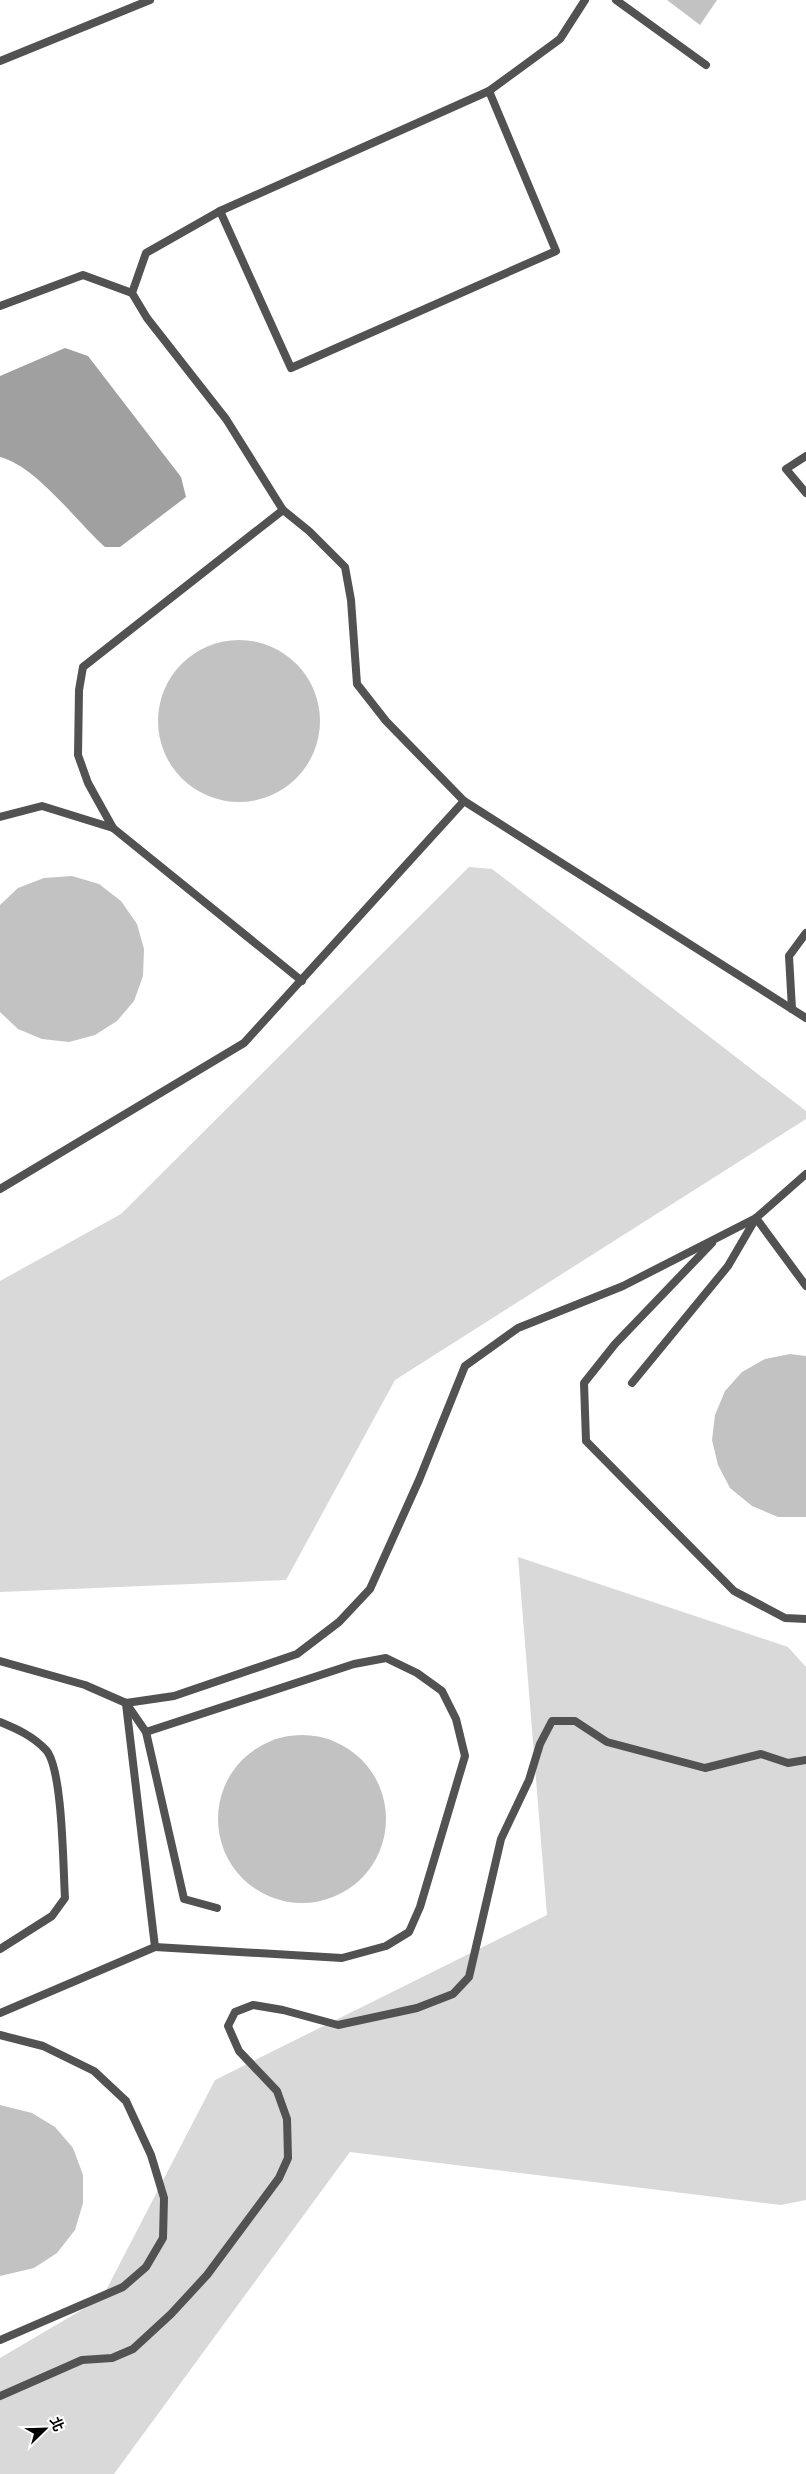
<svg xmlns="http://www.w3.org/2000/svg" width="806" height="2474" font-family="'Archivo Narrow','Noto Sans TC',sans-serif">
  <style>
    .green { fill: #d9d9d9 }
    .water { fill: #a0a0a0 }
    .building { fill: #c2c2c2 }
    .lines { fill: none; stroke-linecap: round; stroke-linejoin: round }
    .lane { stroke: #525252; stroke-width: 8 }
  </style>
  <rect width="100%" height="100%" fill="#fff"/>
  <g class="green">
    <path d="M469,867L492,869L806,1111V1119L395,1380L286,1580L0,1592V1281L121,1214Z"/>
    <path d="M518,1557L788,1647L806,1667V2200L781,2205L350,2152L114,2474H0V2358L102,2298L215,2080L547,1915Z"/>
  </g>
  <path class="water" d="M65,348L88,356L181,477L186,497L120,547H105C76,521 36,466 0,457V376Z"/>
  <g class="building">
    <path d="M667,0H717L700,25Z"/>
    <circle cx="239" cy="721" r="81"/>
    <path d="M72,876L99,884L121,901L137,924L144,949L143,976L134,1001L117,1021L95,1035L69,1042L42,1039L18,1029L0,1012V905L18,888L44,878Z"/>
    <path d="M790,1354L806,1356V1517H778L752,1506L730,1488L718,1465L712,1440L715,1415L725,1391L742,1372L765,1359Z"/>
    <circle cx="302" cy="1819" r="84"/>
    <path d="M0,2105L32,2113L55,2127L73,2148L83,2175V2203L75,2230L57,2253L34,2268L0,2276Z"/>
  </g>
  <g class="lines">
    <g class="lane">
      <path d="M616,0L706,65"/>
      <path d="M0,61L150,0"/>
      <path d="M220,211L291,368L556,251L489,91"/>
      <path d="M0,306L83,275L132,293"/>
      <path d="M806,456L786,469L806,493"/>
      <path d="M283,510L83,667L79,690L78,755L88,783L113,828L302,981"/>
      <path d="M464,801L806,1018"/>
      <path d="M0,817L42,806L113,828"/>
      <path d="M792,1009L789,956L806,933"/>
      <path d="M0,1189L244,1043L464,801L386,721L357,684L351,600L345,567L309,531L283,510L226,419L147,318L132,293L146,253L220,211L489,91L560,39L585,0"/>
      <path d="M712,1243L615,1344L584,1383L586,1441L734,1591L785,1618L806,1619"/>
      <path d="M632,1383L728,1266L756,1218L806,1286"/>
      <path d="M0,1661L85,1685L126,1703L174,1696L297,1654L339,1622L370,1589L419,1480L465,1366L518,1328L623,1286L756,1218L806,1174"/>
      <path d="M126,1703L146,1732L354,1664L386,1658L417,1673L442,1691L456,1719L465,1756L420,1907L409,1932L386,1946L342,1958L155,1947"/>
      <path d="M0,1722C17,1729 33,1736 46,1750C63,1769 63,1868 65,1898L52,1916L0,1949"/>
      <path d="M146,1732L184,1899L217,1908"/>
      <path d="M0,2013L155,1947L126,1704"/>
      <path d="M0,2035L43,2046L94,2071L126,2101L151,2155L164,2198L163,2238L146,2267L123,2287L0,2340"/>
      <path d="M0,2396L82,2360L112,2358L133,2349L171,2314L207,2275L279,2178L288,2158L287,2119L277,2091L239,2051L228,2026L235,2012L253,2005L283,2010L338,2025L417,2008L453,1994L469,1977L501,1839L529,1780L540,1744L552,1721H575L607,1742L705,1768L761,1754L788,1763L806,1760"/>
    </g>
  </g>
  <g transform="translate(45 2429) rotate(67)" stroke="#ffffff" stroke-width="4" paint-order="stroke">
  <path d="M0-4L9 19L0 12L-9 19Z" fill="#000000"/>
  <text y="-8" font-size="14" font-weight="bold" text-anchor="middle" fill="#000000">北</text>
  </g>
</svg>
